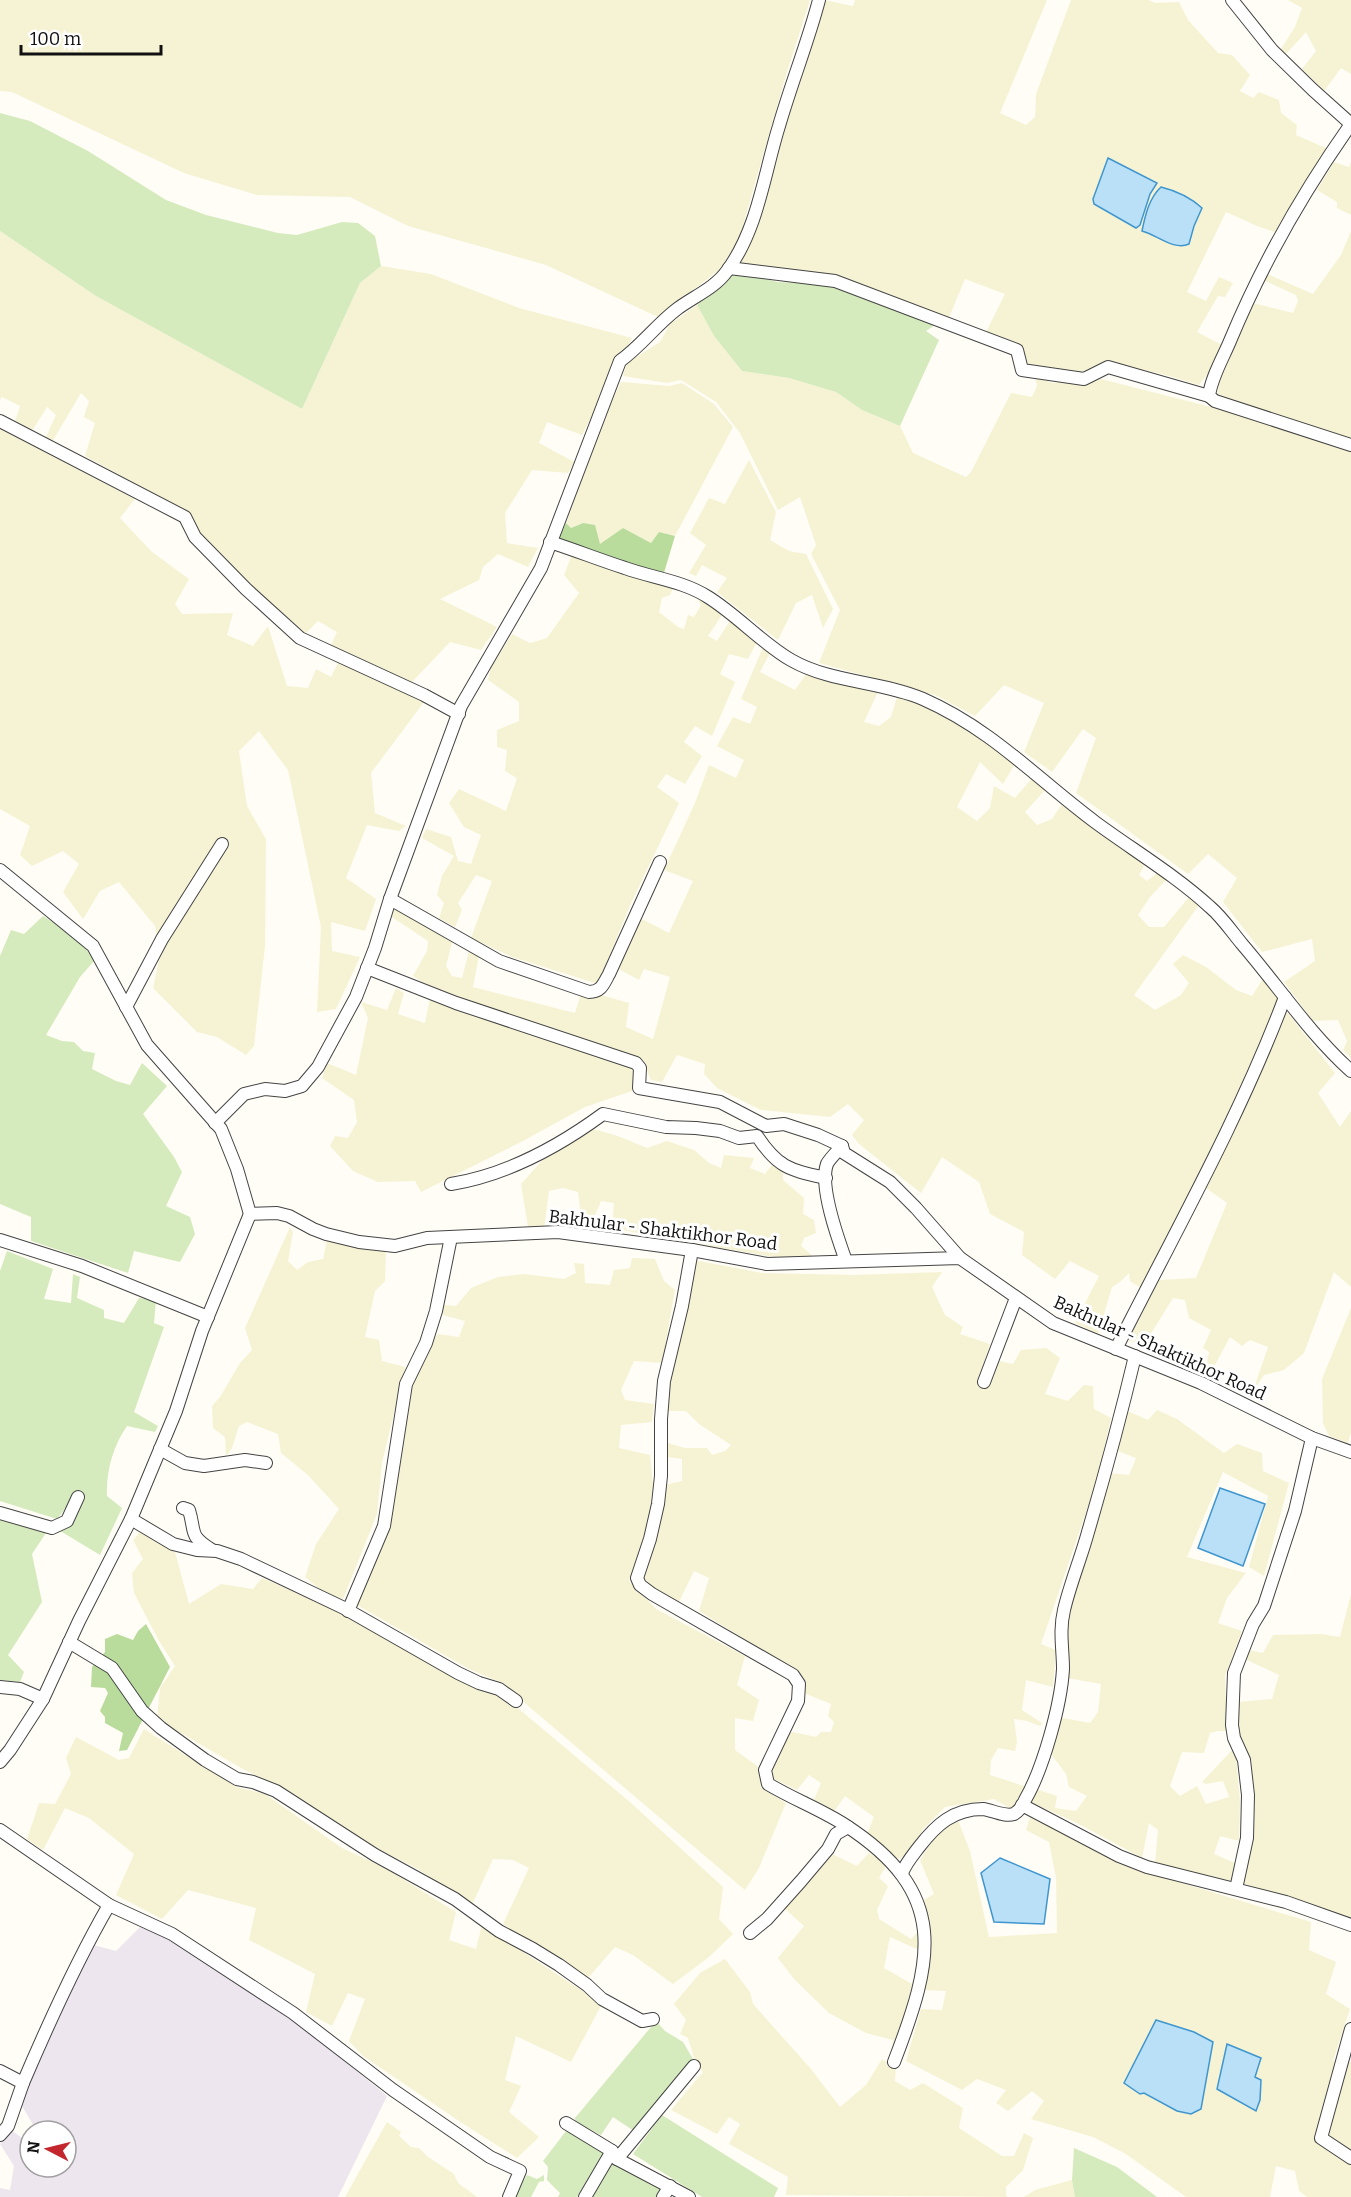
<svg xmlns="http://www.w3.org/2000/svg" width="1351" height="2197" font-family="Bitter,serif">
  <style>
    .industrial { fill: #eee6ef }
    .farmland { fill: #f6f3d4; fill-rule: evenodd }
    .green { fill: #d5ebbd }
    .forest { fill: #b9dc9c }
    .water { fill: #b9e0f7; stroke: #3f96cf; stroke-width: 1.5 }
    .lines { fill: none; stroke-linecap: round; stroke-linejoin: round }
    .minor-casing { stroke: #444; stroke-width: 14 }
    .minor { stroke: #fff; stroke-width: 12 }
    .labels { text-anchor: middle; stroke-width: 6; stroke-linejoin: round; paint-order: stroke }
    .street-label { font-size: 18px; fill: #111; stroke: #fff }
  </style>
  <rect width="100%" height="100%" fill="#fffdf5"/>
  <path class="industrial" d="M140,1927L167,1938L291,2017L387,2096L338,2197H0V2188L10,2190L14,2166L0,2144L11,2130L22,2138L30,2132V2167H66V2131H32L35,2128L19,2101L90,1944L116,1951Z"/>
  <g class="farmland">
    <path d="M0,0H810L786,75L738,243L719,270L658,317L546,265L408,226L350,197L257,195L184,173L12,92L0,91Z"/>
    <path d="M824,0L853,6L855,0H1047L1000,113L1026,125L1035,117L1036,94L1071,0H1149L1155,3L1179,2L1188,20L1218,53L1232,55L1250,75L1240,91L1253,98L1259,92L1279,100L1281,113L1297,125L1296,135L1328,149L1277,233L1257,226L1226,212L1187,292L1206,301L1219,277L1233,283L1225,297L1218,296L1197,332L1222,345L1210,371L1199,385L1162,374L1109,363L1078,376L1039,370L985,334L1005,294L965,279L948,320L917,305L835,278L739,265L761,218L795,91Z"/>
    <path d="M1288,0H1351V74L1341,68L1324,91L1302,69L1316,51L1306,32L1285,55L1279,52L1295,27L1302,8Z"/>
    <path d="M1334,162L1349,167L1351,162V215L1337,208V202L1317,190Z"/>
    <path d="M0,231L96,296L302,409L360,283L381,266L431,274L519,308L632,338L582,435L547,422L539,443L574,462L568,473L532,470L505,513L507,543L538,548L528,567L498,554L483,567L479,580L440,599L497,627L481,650L450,642L412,682L331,645L337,632L318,621L303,636L203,538L186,512L85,456L95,423L84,417L89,401L81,393L52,442L46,437L56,415L47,407L32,431L15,421L20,406L2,397L0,400Z"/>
    <path d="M1351,231V1058L1343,1050L1347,1041L1338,1020L1313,1021L1284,982L1315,961L1312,939L1262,952L1223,902L1237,878L1208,854L1188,874L1076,793L1096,738L1083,729L1052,772L1024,752L1044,703L1004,685L975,716L935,695L819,663L840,610L811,554L816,545L800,497L778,510L740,433L716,402L681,380L667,383L623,376L627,363L660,342L670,324L697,305L714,336L742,371L789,378L836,392L862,410L900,426L913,453L966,477L971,472L1011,393L1032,397L1037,386L1035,377L1053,383L1101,379L1215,408L1221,372L1253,303L1293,313L1298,301L1296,295L1265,281L1267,274L1313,294L1341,255Z"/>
    <path d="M621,382L669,386L682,383L714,404L733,427L675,536L659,532L651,543L623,528L600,545L583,523L570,528L566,523L604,418Z"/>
    <path d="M0,429L135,499L120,518L152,552L189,579L175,604L182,614L233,613L227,635L253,646L268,626L287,686L308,688L316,669L331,677L340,659L374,673L424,702L371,773L375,813L406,826L399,831L367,825L346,878L376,899L365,931L331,922L332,951L360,957L336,1009L317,1012L321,927L288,770L259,731L239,751L247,806L266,839L265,946L254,1046L246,1055L217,1037L197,1032L153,988L160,955L155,926L119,882L100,891L83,919L63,892L79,864L63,851L32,866L20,855L30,826L0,809Z"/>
    <path d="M749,460L776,512L770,540L789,551L806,554L833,609L823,628L812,595L796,603L778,640L717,592L727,578L702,565L696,576L689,573L706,545L690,533L709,498L725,504Z"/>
    <path d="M573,552L675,584L670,595L662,598L659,612L678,627L684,629L688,615L694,617L701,605L697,598L718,610L722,615L708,636L717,641L731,619L758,640L748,659L729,654L720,674L735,682L712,736L695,726L684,742L702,756L685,784L666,774L657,787L679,803L631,903L598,984L512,957L471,938L492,881L476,875L458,903L462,910L455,927L439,918L444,903L437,895L442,876L454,856L422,838L426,829L451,837L458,861L471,864L481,835L464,827L449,803L459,789L506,811L517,778L505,771L507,750L497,747V730L519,721V702L488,680L491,668L512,634L530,643L547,638L579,593L564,575Z"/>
    <path d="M764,645L772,649L760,672L795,690L808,671L879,690L864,722L879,726L891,717L897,697L927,705L951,716L1016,762L1003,784L980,762L957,807L977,821L990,808L994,786L1015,798L1034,776L1048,787L1025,812L1037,825L1052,819L1064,801L1146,862L1139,875L1147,881L1158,872L1168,878L1150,897L1138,915L1149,927H1164L1190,896L1199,905L1134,995L1155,1010L1181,995L1189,983L1173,964L1183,955L1206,967L1236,990L1252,996L1264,977L1278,995L1275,1017L1195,1185L1141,1288L1130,1281L1129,1273L1120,1282L1112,1287L1098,1334L1075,1323L1099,1276L1070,1261L1055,1279L1022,1255L1024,1232L990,1214L979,1182L942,1157L921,1193L859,1144L852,1135L864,1120L848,1104L830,1117L761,1110L717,1088L704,1074L705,1064L677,1055L662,1082L651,1080L643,1060L559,1030L511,1017L431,988L413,976L427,951L428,941L389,915L392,906L453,939L446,966L452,976L462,978L469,951L479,956L473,987L575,1013L581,993L601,995L629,1003L626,1027L653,1039L670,977L644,969L639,980L617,968L640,918L669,933L693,881L664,870L695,803L709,765L736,778L744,760L717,746L733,717L750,724L757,707L741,699Z"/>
    <path d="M396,988L404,993L398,1014L425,1023L430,998L633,1067L635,1076L632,1091L585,1107L521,1142L421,1192L415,1181L378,1182L353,1171L330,1146L335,1136L348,1138L357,1122L354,1100L322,1078L327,1063L356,1075L368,1018L361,1002L387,1010Z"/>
    <path d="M1287,1012L1335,1073L1318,1093L1340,1127L1351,1111V1287L1334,1272L1304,1353L1284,1370L1264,1375L1253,1391L1268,1347L1250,1340L1242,1346L1230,1337L1210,1374L1205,1373L1209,1352L1203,1348L1211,1330L1189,1318L1185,1300L1173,1298L1144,1345L1128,1340L1159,1280L1196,1278L1227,1203L1206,1188Z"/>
    <path d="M593,1129L618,1136L647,1148L667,1141L694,1150L709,1163L721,1168L724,1155L754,1158L750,1168L765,1174L772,1165L783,1170V1180L804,1198L803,1214L814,1220L816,1233L804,1238L801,1246L814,1257L786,1259L655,1237L614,1228L612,1225L614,1203L601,1201L592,1222L582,1225L578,1192L563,1188L549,1191L544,1229L528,1227L521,1184L546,1156Z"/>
    <path d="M290,1227L293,1232L288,1261L297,1270L308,1262L323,1259L327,1240L386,1251L385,1281L375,1291L365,1337L379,1340L382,1361L405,1367L382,1463L377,1514L343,1599L326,1594L305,1577L316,1544L339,1509L308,1475L281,1453L278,1434L247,1422L239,1426L232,1448L226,1456L225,1437L213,1428L212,1406L220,1397L240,1363L252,1350L245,1328Z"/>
    <path d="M632,1258L655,1259L664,1281L675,1290L662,1363L634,1361L621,1390L625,1400L654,1404L652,1422L621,1425L619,1448L650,1455L653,1486L649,1522L629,1581L656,1609L745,1656L737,1685L759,1700L753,1721L735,1718V1750L760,1768L761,1788L786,1803L759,1868L745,1890L500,1682L469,1669L357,1605L387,1525L409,1385L432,1340L438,1334L459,1337L465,1321L443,1315V1305L456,1306L471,1288L498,1277L524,1274L564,1279L576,1273L574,1263L584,1264L585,1283L610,1285L614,1270L630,1268Z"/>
    <path d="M694,1260L762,1273L853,1275L942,1272L932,1287L945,1315L963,1327L960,1334L990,1344L977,1383L987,1387L999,1361L1013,1364L1021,1350L1046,1348L1060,1358L1045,1394L1068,1401L1084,1385L1093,1386L1094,1409L1111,1418L1097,1480L1041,1644L1056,1650L1053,1687L1026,1680L1022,1710L1042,1723L1040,1726L1027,1721L1014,1719L1017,1742L1015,1751L998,1748L991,1760L990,1775L1027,1787L1011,1809L994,1799L945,1807L923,1829L909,1854L895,1860L867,1834L874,1817L845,1796L833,1813L813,1802L821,1783L809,1775L797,1790L774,1779L770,1771L786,1734L793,1732L816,1737L821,1732H831L834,1722L828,1716L831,1704L804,1693L796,1671L699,1611L709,1578L694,1571L679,1602L655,1589L642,1576L665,1485L682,1481V1459L668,1457V1443L685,1448H707L712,1455L725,1451L731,1445L699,1424L686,1411H667L666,1386Z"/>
    <path d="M1351,1308V1432L1348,1443L1329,1436L1323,1423L1322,1379Z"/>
    <path d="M1125,1410L1148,1420L1157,1410L1177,1419L1224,1453L1237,1444L1262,1453L1263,1471L1289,1483L1264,1576L1249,1567L1268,1496L1223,1472L1187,1557L1246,1573L1227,1598L1218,1623L1242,1631L1225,1676L1227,1731H1218L1210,1733L1204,1753L1182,1752L1170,1786L1180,1796L1197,1786L1206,1804L1229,1797L1223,1781L1206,1784L1202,1782L1235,1747L1240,1801L1239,1841L1220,1836L1214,1854L1237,1864L1230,1883L1155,1863L1158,1830L1149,1823L1142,1858L1077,1823L1030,1802L1036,1789L1057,1796L1055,1808L1076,1811L1087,1796L1069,1787L1066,1774L1051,1754L1058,1717L1090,1723L1098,1712L1101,1684L1067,1678L1066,1618L1109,1473L1129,1475L1136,1458L1118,1451Z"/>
    <path d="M140,1532L154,1537L175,1552L189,1604L221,1584L253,1589L262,1578L358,1620L492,1690L513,1704L631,1803L723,1887L719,1919L733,1934L709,1957L673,1984L633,1955L615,1947L588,1978L542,1950L503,1924L529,1868L513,1860L493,1859L471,1907L418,1869L364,1842L292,1793L241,1768L157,1719L160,1688L175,1666L159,1641L134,1593L132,1573L143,1559L133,1540Z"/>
    <path d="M1351,1594V1918L1242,1883L1252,1845V1781L1240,1741L1237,1702L1272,1699L1279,1675L1245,1659L1248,1650L1263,1653L1273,1635L1321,1634L1340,1637Z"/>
    <path d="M144,1729L236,1787L265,1794L342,1848L385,1868L456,1912L449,1940L476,1949L482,1925L602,2004L571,2062L516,2036L505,2080L521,2086L509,2112L539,2137L517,2158L459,2121L363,2056L349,2041L365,1999L348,1993L332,2026L306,2012L315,1974L249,1940L256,1908L188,1890L162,1919L116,1895L134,1854L89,1818L65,1808L43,1850L27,1839L39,1803L55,1804L71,1774L66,1758L76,1737L119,1760L129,1758Z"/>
    <path d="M1030,1817L1132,1868L1311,1922L1309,1950L1336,1962L1326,1994L1350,2009L1333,2061L1351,2062V2197H1307L1299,2191L1295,2171L1276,2166L1270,2197H1186L1126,2154L1093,2137L1031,2119L1044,2101L1032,2091L1008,2111L996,2103L1006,2090L977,2079L962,2090L906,2061L921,2009L942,2010L946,1991L924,1990L931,1942L922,1901L934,1894L920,1860L938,1832L958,1820L970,1851L989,1937L1057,1933L1056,1878L1049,1842L1026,1830ZM1213,2042L1201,2109L1191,2114L1177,2111L1143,2093L1140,2094L1124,2082ZM1247,2051L1261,2058L1255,2078Z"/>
    <path d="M830,1853L857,1866L869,1853L887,1864L879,1878L888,1886L877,1910L879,1919L911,1939L918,1932L919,1950L890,1937L884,1968L912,1984L905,2021L892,2049L893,2040L866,2033L829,2013L794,1979L778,1958L804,1926L783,1907Z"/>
    <path d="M725,1959L750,1992L753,2004L811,2069L840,2107L866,2085L882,2059L896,2068L895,2081L910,2090L923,2083L963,2108L959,2128L1002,2156H1014L1024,2133L1033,2138L1023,2170L1006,2187V2196L1009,2197L786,2195L788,2177L729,2144L740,2124L729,2117L717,2134L671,2110L703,2072L696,2064L688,2038L680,2034L686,2020L674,2004L700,1973Z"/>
    <path d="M387,2122L401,2132L399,2136L411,2147L419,2148L428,2157L454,2174L458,2183L477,2197H345Z"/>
    <path d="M1072,2180L1075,2197H1024L1035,2190Z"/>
  </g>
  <g class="green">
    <path d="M0,113L30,121L88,151L166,200L206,215L278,233L297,235L342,222L358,223L375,236L381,266L360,283L302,409L96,296L0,231Z"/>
    <path d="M735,270L777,282L824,284L888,305L935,325L926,331L939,340L900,426L862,410L836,392L789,378L742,371L714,336L697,305Z"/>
    <path d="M43,916L75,936L95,960L80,977L46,1035L62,1041L74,1042L83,1051L95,1053L92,1069L116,1081L130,1085L142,1063L167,1086L143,1114L174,1157L182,1172L166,1206L190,1217L195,1234L180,1262L134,1251L128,1273L31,1241V1217L0,1204V956L11,930L24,934Z"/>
    <path d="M7,1251L53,1269L44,1299L71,1303L73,1274L80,1277L77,1298L104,1310V1318L124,1323L139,1298L156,1300L154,1323L164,1327L134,1412L158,1426L155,1432L127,1426C113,1446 106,1471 107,1496L122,1508L100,1555L62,1532L46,1533L32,1554L42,1602L8,1655L24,1672L20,1682L0,1680V1516L70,1525L85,1498L78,1492L57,1519L0,1501V1271Z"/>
    <path d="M656,2021L665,2031L683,2042L693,2059L634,2131L613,2117L601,2135L575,2122V2118Z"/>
    <path d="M662,2115L778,2188L774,2197H702L633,2154Z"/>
    <path d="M566,2131L605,2152L577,2197H558L560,2193L547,2180L548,2167L543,2161Z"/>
    <path d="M1074,2148L1117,2167L1157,2197H1075L1072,2180Z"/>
    <path d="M612,2158L663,2187L657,2197H588Z"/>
    <path d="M527,2175L537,2179L544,2175V2181L539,2182L531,2197H514Z"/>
  </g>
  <g class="forest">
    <path d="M566,523L571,528L583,523L595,525L600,544L623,528L651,543L659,532L675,536L663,576L621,563L559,538Z"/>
    <path d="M146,1624L170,1667L127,1750L119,1751L123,1733L105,1723V1717L100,1711L108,1693L105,1688L91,1687L92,1667L105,1652V1639L117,1634L133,1640L138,1631Z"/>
  </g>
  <g class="water">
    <path d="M1108,158L1157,183L1150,194L1140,225L1136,228L1094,204L1093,199Z"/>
    <path d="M1161,187C1177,191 1190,197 1202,208L1194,226L1189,244C1174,251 1157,235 1142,231C1145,216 1149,198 1161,187Z"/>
    <path d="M1220,1488L1265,1504L1243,1566L1198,1548Z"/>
    <path d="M1000,1858L1050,1879L1044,1924L994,1922L981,1873Z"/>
    <path d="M1156,2020L1194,2032L1213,2042L1201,2109L1191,2114L1177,2111L1144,2093L1140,2094L1124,2083Z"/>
    <path d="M1227,2044L1261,2058L1255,2077L1261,2080L1260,2100L1256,2111L1217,2089Z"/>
  </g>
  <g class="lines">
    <g class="minor-casing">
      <g id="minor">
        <path d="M1232,0L1272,50L1313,90L1351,124"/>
        <path d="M1351,124C1303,192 1262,264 1230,341C1223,358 1211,378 1209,396L1215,401L1351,445"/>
        <path d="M729,268L835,281L1017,350L1022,370L1084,379L1108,367L1209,396"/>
        <path d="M0,421L185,517L195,537L246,589L300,638L424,695L459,714"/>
        <path d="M550,542C575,550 600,560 625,568C653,578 683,581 708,597C737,615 763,644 791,660C831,683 881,681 923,699C993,730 1036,778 1095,822C1133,850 1175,875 1210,907C1222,917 1232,932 1242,944C1279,987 1309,1033 1351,1071"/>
        <path d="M0,870L93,946L147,1045L221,1129L237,1169L250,1214"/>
        <path d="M390,899L499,961L589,992C601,992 603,985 609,974L660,862"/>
        <path d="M367,968L456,1003L636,1063L640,1068L639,1088L720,1102L766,1126L784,1124L818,1135L842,1146L844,1153L890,1182L916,1208L960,1258"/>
        <path d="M126,1007L162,939L222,844"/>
        <path d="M215,1123L244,1094L265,1089L285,1091L302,1086L318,1067L356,997L375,948L390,899L461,706L541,568L620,361C641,346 656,325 677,309C693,297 715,288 727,271C758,229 764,174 779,126C791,84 808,42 819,0"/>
        <path d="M842,1146C838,1151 830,1158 827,1164C819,1186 838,1239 846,1261"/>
        <path d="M451,1184C506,1175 558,1147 603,1114L666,1127L696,1128L720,1131L739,1138L757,1136C778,1168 790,1170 826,1178"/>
        <path d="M250,1214L277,1213L289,1216L313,1229L326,1234L359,1242L395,1246L427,1238L558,1232L692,1250L767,1264L960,1258L1053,1323L1201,1383L1312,1438L1351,1452"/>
        <path d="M0,1240L82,1266L208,1317"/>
        <path d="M692,1250L682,1306L664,1381L661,1419V1476L658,1504L650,1539L637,1578L640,1585L652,1594L793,1675L799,1684L798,1701L765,1770L768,1784C793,1799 820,1809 845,1825C950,1893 934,1958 894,2062"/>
        <path d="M1116,1349C1174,1234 1240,1117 1285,997"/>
        <path d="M984,1382L1016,1298"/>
        <path d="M160,1449L185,1463L204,1466L245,1460L266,1463"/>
        <path d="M183,1508L189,1510C196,1533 188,1535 212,1550"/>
        <path d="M0,1513L52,1528L67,1521L78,1497"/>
        <path d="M131,1519L173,1544L197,1550L217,1551L241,1559L344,1608L458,1673L479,1683L499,1689L516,1701"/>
        <path d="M348,1611L384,1526L406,1384L426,1343L436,1311L451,1237"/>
        <path d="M69,1642L112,1668L142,1711L161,1728L205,1760L237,1779L253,1782L276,1791L375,1855L455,1899L499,1931L533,1949L559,1965L587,1985L602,1999L642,2021L653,2019"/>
        <path d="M0,1687L20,1689L43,1699"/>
        <path d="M0,1762L10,1750L43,1699L79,1621L131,1519L176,1411L202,1331L250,1214"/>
        <path d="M1022,1805L1119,1856L1147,1867L1286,1902L1351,1925"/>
        <path d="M0,1830L109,1905C76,1962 49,2022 23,2083"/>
        <path d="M902,1873C906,1863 913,1855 919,1847C936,1825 953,1809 983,1809C992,1810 1004,1817 1014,1814C1019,1811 1023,1805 1025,1800C1043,1769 1061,1705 1063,1669C1063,1649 1059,1631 1064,1610C1070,1584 1081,1558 1088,1532C1105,1474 1121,1415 1135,1356"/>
        <path d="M1236,1889L1247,1838L1248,1795L1244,1760L1234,1738L1232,1725L1234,1673L1253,1624L1264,1606L1295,1511L1312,1438"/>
        <path d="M109,1905L172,1934L293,2013L393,2090L490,2157L520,2171L509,2197"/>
        <path d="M750,1933L767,1919L801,1881L828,1849L836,1834L848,1827"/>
        <path d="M1351,2029L1321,2138L1351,2158"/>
        <path d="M0,2071L23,2083L8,2126L0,2135"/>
        <path d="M566,2123L612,2151L617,2159L689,2197"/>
        <path d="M617,2159L694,2066"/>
        <path d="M585,2197L612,2151"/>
        <path d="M663,2197L670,2186"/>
      </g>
    </g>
    <use href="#minor" class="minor"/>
  </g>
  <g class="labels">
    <g class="street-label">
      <text transform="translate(663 1230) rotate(7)" y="6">Bakhular - Shaktikhor Road</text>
      <text transform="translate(1160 1348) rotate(24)" y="6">Bakhular - Shaktikhor Road</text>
    </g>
  </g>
  <g transform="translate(48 2149) rotate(277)"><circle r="28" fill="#ffffff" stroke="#a0a0a0" stroke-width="1.5"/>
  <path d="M0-4.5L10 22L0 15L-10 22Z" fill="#c4262e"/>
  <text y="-9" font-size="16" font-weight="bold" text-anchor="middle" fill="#111111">N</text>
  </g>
  <path d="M21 45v9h140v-9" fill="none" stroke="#111111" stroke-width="3"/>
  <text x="30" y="45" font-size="18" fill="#111111" stroke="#ffffff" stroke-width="4.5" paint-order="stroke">100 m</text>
</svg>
